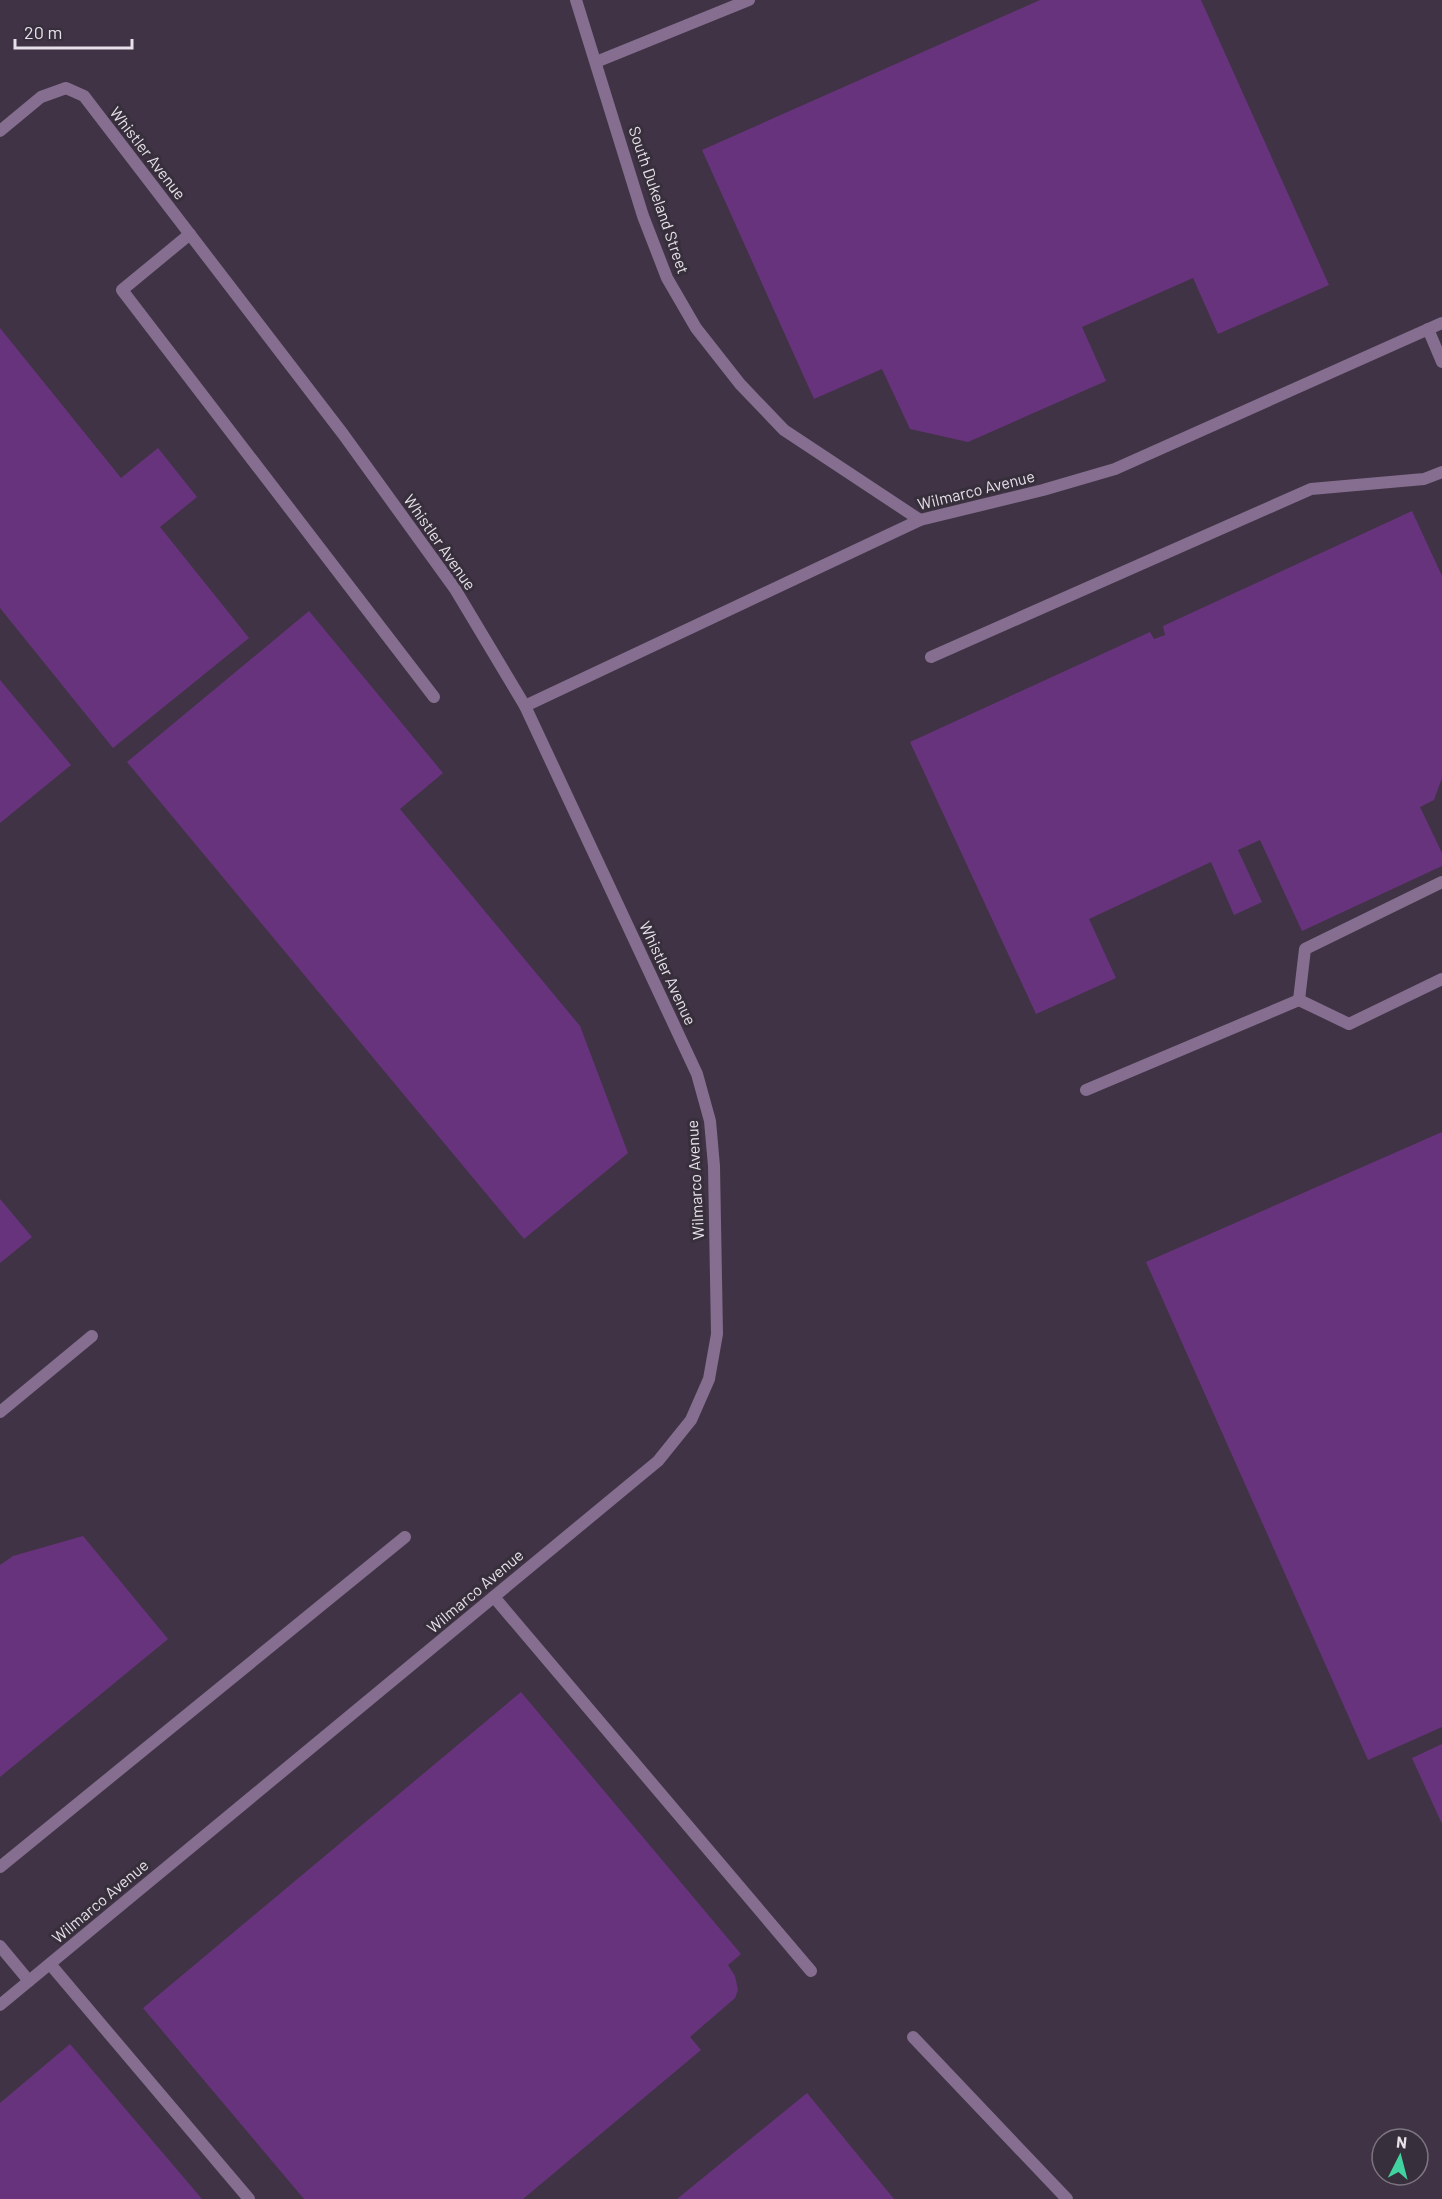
<svg xmlns="http://www.w3.org/2000/svg" width="1442" height="2199" font-family="Barlow,sans-serif">
  <style>
    .built { fill: #403345; fill-rule: evenodd }
    .building { fill: #68337d }
    .lines { fill: none; stroke-linecap: round; stroke-linejoin: round }
    .lane { stroke: #856e8f; stroke-width: 12 }
    .street { stroke: #856e8f; stroke-width: 12 }
    .labels { text-anchor: middle; stroke-width: 6; stroke-linejoin: round; paint-order: stroke }
    .street-label { font-size: 16px; fill: #e7e1e9; stroke: #372f3b }
  </style>
  <rect width="100%" height="100%" fill="#372f3b"/>
  <path class="built" d="M0,0H1442V2199H0ZM1382,2139H1418V2175H1382Z"/>
  <g class="building">
    <path d="M1040,0H1201L1329,285L1218,334L1193,278L1082,327L1106,381L968,442L910,429L882,369L814,399L702,150Z"/>
    <path d="M0,328L121,478L158,448L197,497L160,527L249,638L113,748L0,608Z"/>
    <path d="M1412,511L1442,576V778L1434,800L1420,807L1442,853V866L1302,931L1260,840L1238,850L1262,902L1234,915L1211,862L1089,919L1116,978L1036,1014L910,742L1150,632L1154,639L1165,635L1163,626Z"/>
    <path d="M309,611L443,773L400,809L580,1026L628,1153L524,1239L127,762Z"/>
    <path d="M0,680L71,765L0,823Z"/>
    <path d="M1442,1132V1727L1368,1760L1146,1262Z"/>
    <path d="M0,1199L32,1237L0,1263Z"/>
    <path d="M83,1536L168,1639L0,1777V1565L13,1556Z"/>
    <path d="M521,1692L741,1954L728,1965L735,1976L738,1990L735,1998L690,2037L701,2050L523,2199H304L143,2008Z"/>
    <path d="M1442,1744V1824L1412,1758Z"/>
    <path d="M70,2044L202,2199H0V2103Z"/>
    <path d="M807,2093L894,2199H677Z"/>
  </g>
  <g class="lines">
    <g class="lane">
      <path d="M596,62L749,0"/>
      <path d="M190,234L122,290L434,697"/>
      <path d="M931,657L1311,489L1424,479L1442,472"/>
      <path d="M1442,882L1305,949L1299,1000L1349,1024L1442,979"/>
      <path d="M1086,1090L1299,1000"/>
      <path d="M0,1412L92,1336"/>
      <path d="M494,1597L811,1971"/>
      <path d="M0,1867L405,1537"/>
      <path d="M0,1946L29,1981"/>
      <path d="M50,1964L249,2199"/>
      <path d="M913,2037L1067,2199"/>
    </g>
    <g class="street">
      <path d="M576,0L643,216L667,278L696,328L740,384L784,430L920,520"/>
      <path d="M0,131L41,97L66,88L84,96L343,434L455,589L525,706L697,1074L710,1121L714,1166L717,1334L709,1379L691,1420L658,1461L0,2005"/>
      <path d="M1428,329L1442,362"/>
      <path d="M525,706L920,520L1043,490L1115,469L1442,323"/>
    </g>
  </g>
  <g class="labels">
    <g class="street-label">
      <text transform="translate(148 153) rotate(52)" y="6">Whistler Avenue</text>
      <text transform="translate(659 200) rotate(71)" y="6">South Dukeland Street</text>
      <text transform="translate(976 490) rotate(-14)" y="6">Wilmarco Avenue</text>
      <text transform="translate(440 542) rotate(55)" y="6">Whistler Avenue</text>
      <text transform="translate(668 973) rotate(65)" y="6">Whistler Avenue</text>
      <text transform="translate(695 1180) rotate(-93)" y="6">Wilmarco Avenue</text>
      <text transform="translate(475 1591) rotate(-40)" y="6">Wilmarco Avenue</text>
      <text transform="translate(100 1901) rotate(-40)" y="6">Wilmarco Avenue</text>
    </g>
  </g>
  <g transform="translate(1400 2157) rotate(6)"><circle r="28" fill="#372f3b" stroke="#7d7681" stroke-width="1.5"/>
  <path d="M0-4.5L10 22L0 15L-10 22Z" fill="#41d4a1"/>
  <text y="-9" font-size="16" font-weight="bold" text-anchor="middle" fill="#e7e1e9">N</text>
  </g>
  <path d="M15 39v9h117v-9" fill="none" stroke="#e7e1e9" stroke-width="3"/>
  <text x="24" y="39" font-size="18" fill="#e7e1e9" stroke="#372f3b" stroke-width="4.5" paint-order="stroke">20 m</text>
</svg>
